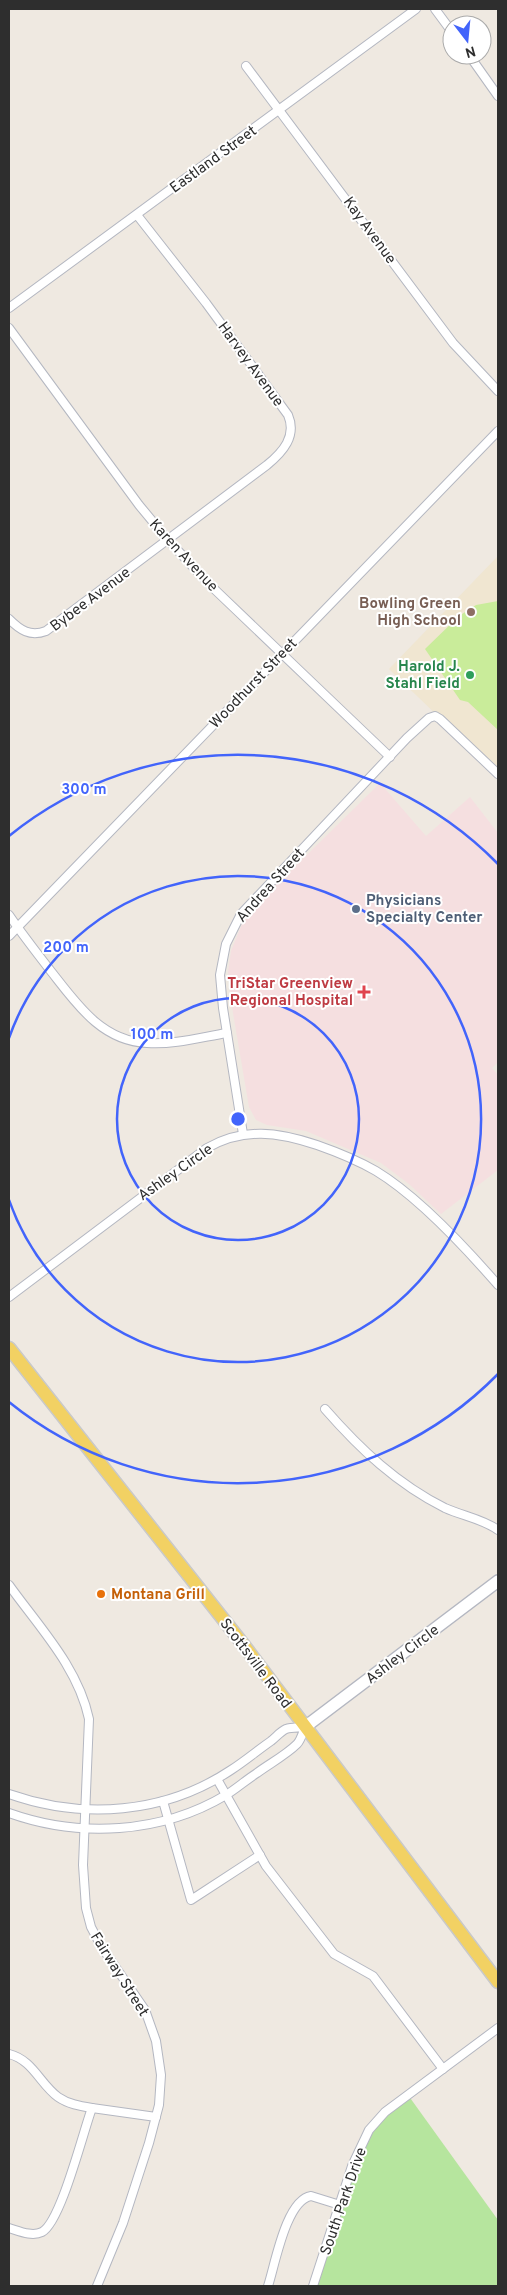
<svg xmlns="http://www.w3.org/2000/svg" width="507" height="2295" font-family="Overpass,sans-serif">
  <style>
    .education { fill: #f0e6d1 }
    .medical { fill: #f5dfe0 }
    .green { fill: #b6e59e }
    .pitch { fill: #c9ec9a }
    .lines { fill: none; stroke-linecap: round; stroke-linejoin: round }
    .street-casing { stroke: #b4b7c1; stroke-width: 10 }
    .secondary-casing { stroke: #b4b7c1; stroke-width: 14 }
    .primary-casing { stroke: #c9c9c9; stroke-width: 15 }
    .street { stroke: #fff; stroke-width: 8 }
    .secondary { stroke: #fff; stroke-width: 11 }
    .primary { stroke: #f2d163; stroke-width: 12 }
    .ring { fill: none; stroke: #4264fb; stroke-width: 2.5 }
    .education-dot { fill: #8d6e63; stroke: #fff; stroke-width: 2 }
    .leisure-dot { fill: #2e9e5b; stroke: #fff; stroke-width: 2 }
    .service-dot { fill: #5c6f8a; stroke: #fff; stroke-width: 2 }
    .health-dot { fill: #e0444e; stroke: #fff; stroke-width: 2 }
    .food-dot { fill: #e8710a; stroke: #fff; stroke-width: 2 }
    .labels { text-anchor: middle; stroke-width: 4; stroke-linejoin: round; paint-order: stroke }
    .street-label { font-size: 15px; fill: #2e2e2e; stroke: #fff }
    .education-label { font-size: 15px; font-weight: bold; fill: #785e54; stroke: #fff; text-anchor: end }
    .leisure-label { font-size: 15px; font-weight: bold; fill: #27864d; stroke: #fff; text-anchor: end }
    .service-label { font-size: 15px; font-weight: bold; fill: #4e5e75; stroke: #fff; text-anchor: start }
    .health-label { font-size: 15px; font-weight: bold; fill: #be3a42; stroke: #fff; text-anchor: end }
    .food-label { font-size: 15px; font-weight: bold; fill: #c56008; stroke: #fff; text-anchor: start }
    .centre { fill: #4264fb; stroke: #fff; stroke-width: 2.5 }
    .ring-label { font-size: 15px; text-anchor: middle; font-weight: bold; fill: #4264fb; stroke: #fff; stroke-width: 4; stroke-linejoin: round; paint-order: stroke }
  </style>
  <rect width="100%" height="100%" fill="#efe9e1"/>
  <path class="education" d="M498,556V774L389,669Z"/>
  <path class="medical" d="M380,783L426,836L470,797L498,833V1062L492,1068L498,1075V1170L441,1214L409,1184L381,1163L306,1131L267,1125L256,1120L249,1107L233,1013L228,972L231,951L242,924L260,901Z"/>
  <path class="green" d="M408,2095L498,2220V2286H317L363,2141L377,2121Z"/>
  <path class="pitch" d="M498,601V730L468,702L460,700L425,649L459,616L476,605Z"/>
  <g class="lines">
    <g class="street-casing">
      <g id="street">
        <path d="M435,9L452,32"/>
        <path d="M469,55L498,96"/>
        <path d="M246,66L453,343L498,391"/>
        <path d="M9,308L416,9"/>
        <path d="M9,328L139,505L168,540L210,585L390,757"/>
        <path d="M9,619C20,630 30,637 46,631L267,465C283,452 297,436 288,415L206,303L137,215"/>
        <path d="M9,915C22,934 36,952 50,970C76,1003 101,1041 147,1043C174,1045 202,1037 227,1033"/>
        <path d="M9,936L498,431"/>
        <path d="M243,1134L223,1008L220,975L226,944L241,914L407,738L429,718L435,716L440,719L498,774"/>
        <path d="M9,1297L207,1148C244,1127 278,1132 317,1145C337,1152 357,1160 376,1171C419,1197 465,1247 498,1285"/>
        <path d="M325,1409C360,1449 397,1484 445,1508C463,1516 483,1519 498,1530"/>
        <path d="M9,1585C39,1627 78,1667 89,1719L83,1865L86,1908L91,1927L101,1946L145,2010L156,2041L161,2075L159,2105L149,2143L123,2223L97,2286"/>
        <path d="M217,1779L266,1866L334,1954L373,1976L443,2069"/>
        <path d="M9,1794C83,1820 165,1814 231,1770C245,1761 258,1750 271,1741C276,1737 281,1731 286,1729C292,1727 300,1728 305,1727C303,1732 301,1740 297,1744C286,1755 269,1764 257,1773C246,1780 236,1789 226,1795C161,1834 79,1838 9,1813"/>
        <path d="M163,1801L191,1900L260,1855"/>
        <path d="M9,2054C33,2060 40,2084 58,2097C68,2104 80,2106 92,2108C83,2132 61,2222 42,2232C32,2237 19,2231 9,2228"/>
        <path d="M92,2108L156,2117"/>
        <path d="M268,2286C275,2265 286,2200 311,2196L340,2205"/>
        <path d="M313,2286L352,2166L369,2130L385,2112L498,2028"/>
      </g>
    </g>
    <g class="secondary-casing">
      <path id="secondary" d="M305,1727L498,1581"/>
    </g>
    <g class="primary-casing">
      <path id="primary" d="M9,1348L246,1648L498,1982"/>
    </g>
    <use href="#street" class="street"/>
    <use href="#secondary" class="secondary"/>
    <use href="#primary" class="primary"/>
  </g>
  <g class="ring">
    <circle cx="238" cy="1119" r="121"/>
    <path d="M9 1038A243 243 0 1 1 9 1200"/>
    <path d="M498 1374A364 364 0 0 1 9 1402M9 836A364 364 0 0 1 498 864"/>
  </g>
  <circle class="education-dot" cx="471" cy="612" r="5"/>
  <circle class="leisure-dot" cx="470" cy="675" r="5"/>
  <circle class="service-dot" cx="356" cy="909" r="5"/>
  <path class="health-dot" d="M361.5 984.5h5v5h5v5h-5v5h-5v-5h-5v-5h5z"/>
  <circle class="food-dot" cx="101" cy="1594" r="5"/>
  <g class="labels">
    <g class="street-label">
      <text transform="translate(213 159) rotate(-36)" y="5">Eastland Street</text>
      <text transform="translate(370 230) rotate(54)" y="5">Kay Avenue</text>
      <text transform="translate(251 364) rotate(54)" y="5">Harvey Avenue</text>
      <text transform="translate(184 555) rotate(47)" y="5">Karen Avenue</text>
      <text transform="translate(90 599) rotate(-37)" y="5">Bybee Avenue</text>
      <text transform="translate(253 683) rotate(-46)" y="5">Woodhurst Street</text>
      <text transform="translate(270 885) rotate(-48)" y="5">Andrea Street</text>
      <text transform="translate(175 1172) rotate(-35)" y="5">Ashley Circle</text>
      <text transform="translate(402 1654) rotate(-37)" y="5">Ashley Circle</text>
      <text transform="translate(256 1663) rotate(53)" y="5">Scottsville Road</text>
      <text transform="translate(120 1974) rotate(58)" y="5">Fairway Street</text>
      <text transform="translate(343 2201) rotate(-71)" y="5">South Park Drive</text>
    </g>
    <g class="education-label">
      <text x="461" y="608">Bowling Green<tspan x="461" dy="17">High School</tspan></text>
    </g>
    <g class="leisure-label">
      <text x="460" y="671">Harold J.<tspan x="460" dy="17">Stahl Field</tspan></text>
    </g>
    <g class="service-label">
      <text x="366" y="905">Physicians<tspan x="366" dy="17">Specialty Center</tspan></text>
    </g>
    <g class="health-label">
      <text x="353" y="988">TriStar Greenview<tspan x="353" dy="17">Regional Hospital</tspan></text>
    </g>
    <g class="food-label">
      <text x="111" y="1599">Montana Grill</text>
    </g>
  </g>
  <circle cx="238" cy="1119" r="8" class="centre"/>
  <g class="ring-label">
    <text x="84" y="794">300 m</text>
    <text x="66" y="952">200 m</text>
    <text x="152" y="1039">100 m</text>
  </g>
  <rect width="507" height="2295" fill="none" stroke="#2e2e2e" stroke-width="20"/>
  <g transform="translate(467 40) rotate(164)"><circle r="24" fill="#ffffff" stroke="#ababab"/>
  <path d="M0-4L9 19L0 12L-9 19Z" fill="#4264fb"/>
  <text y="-8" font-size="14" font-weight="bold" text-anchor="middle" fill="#2e2e2e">N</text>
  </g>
</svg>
